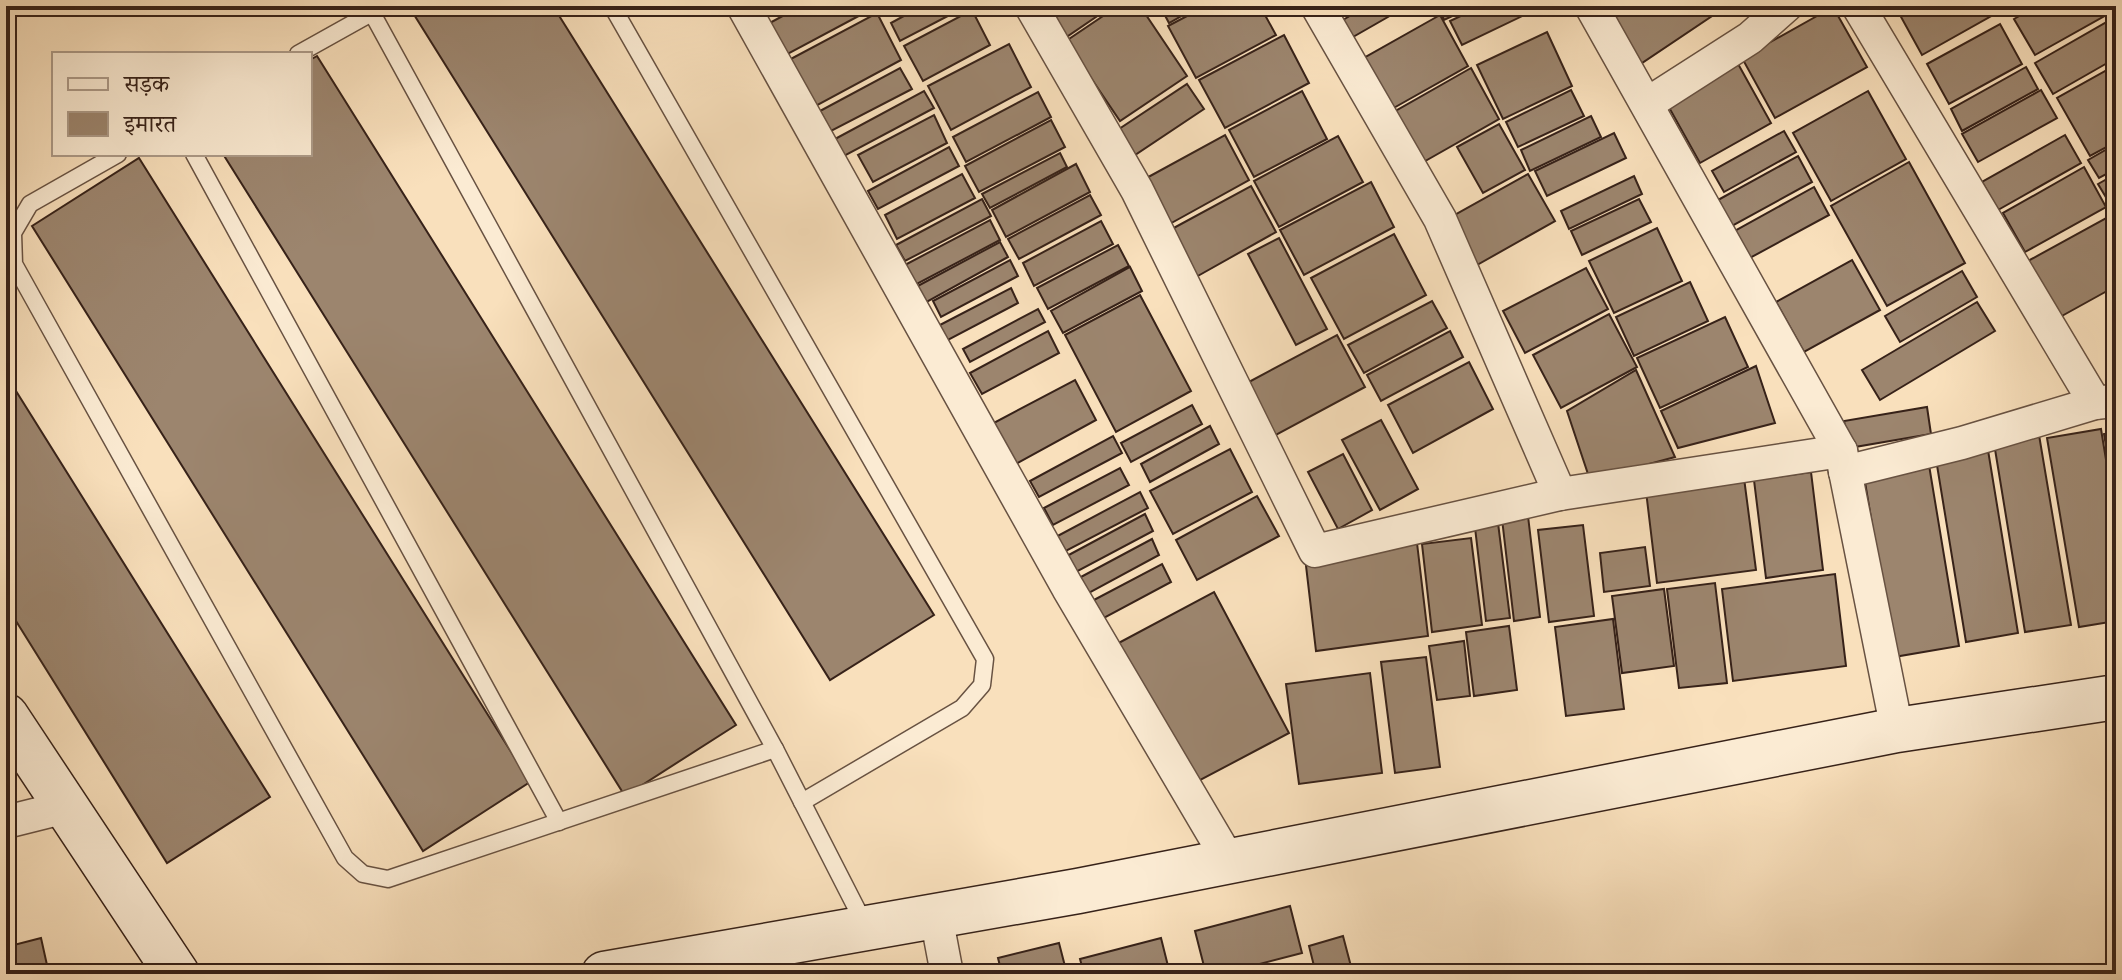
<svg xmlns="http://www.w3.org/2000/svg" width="2122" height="980" font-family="'IM FELL Double Pica','Noto Serif Devanagari',serif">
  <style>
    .building { fill: #9c856e; stroke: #372219; stroke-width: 2 }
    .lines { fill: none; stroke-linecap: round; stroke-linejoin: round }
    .lane-casing { stroke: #685242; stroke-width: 19 }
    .street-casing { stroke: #685242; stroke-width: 35 }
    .secondary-casing { stroke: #372219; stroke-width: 47 }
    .lane { stroke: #fbebd3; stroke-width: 16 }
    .street { stroke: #fbebd3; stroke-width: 32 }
    .secondary { stroke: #fbebd3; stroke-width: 44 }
  </style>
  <rect width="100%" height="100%" fill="#f9e0bc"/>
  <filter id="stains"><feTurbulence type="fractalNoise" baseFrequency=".0025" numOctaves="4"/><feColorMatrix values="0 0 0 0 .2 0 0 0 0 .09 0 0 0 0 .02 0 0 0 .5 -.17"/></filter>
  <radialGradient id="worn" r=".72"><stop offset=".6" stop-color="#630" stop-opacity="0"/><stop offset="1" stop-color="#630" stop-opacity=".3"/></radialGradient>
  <g class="building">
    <path d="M423,6H553L934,615L830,680L413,13Z"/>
    <path d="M801,6H865L868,11L782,57L766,25Z"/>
    <path d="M922,6H967L900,41L891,23Z"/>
    <path d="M1044,6H1112L1065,38Z"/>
    <path d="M1118,6H1140L1187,76L1120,121L1066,41Z"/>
    <path d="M1160,6H1199L1169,23Z"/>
    <path d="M1206,6H1260L1276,35L1196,78L1168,26Z"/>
    <path d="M1367,6H1407L1346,41L1336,24Z"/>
    <path d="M1438,6H1474L1444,20Z"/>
    <path d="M1482,6H1538L1539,8L1462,45L1450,21Z"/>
    <path d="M1600,6H1727L1639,65Z"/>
    <path d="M1895,6H1989L1993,15L1922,55Z"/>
    <path d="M2037,6H2104L2108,14L2035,55L2014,19Z"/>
    <path d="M1833,7L1867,67L1775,118L1742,58Z"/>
    <path d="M972,10L990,45L923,81L904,46Z"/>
    <path d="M877,13L901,60L812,108L787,61Z"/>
    <path d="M1440,15L1468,66L1383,114L1355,63Z"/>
    <path d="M2112,19L2116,27V58L2053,94L2035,63Z"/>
    <path d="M2000,24L2022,64L1949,104L1927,64Z"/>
    <path d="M1547,32L1572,86L1503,119L1477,65Z"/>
    <path d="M1284,35L1309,83L1225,128L1199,80Z"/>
    <path d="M1009,44L1031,87L951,130L928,86Z"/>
    <path d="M317,56L736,725L625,796L223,154H310V60Z"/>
    <path d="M1737,62L1771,123L1700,163L1666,102Z"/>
    <path d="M2116,65V142L2090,156L2057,98Z"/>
    <path d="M2026,67L2038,89L1962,131L1951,109Z"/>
    <path d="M900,68L912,89L831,131L820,111Z"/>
    <path d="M1471,68L1499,119L1413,168L1385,117Z"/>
    <path d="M1187,84L1204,109L1129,159L1113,133Z"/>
    <path d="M1571,90L1584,116L1518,147L1506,122Z"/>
    <path d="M2041,90L2057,118L1978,162L1962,134Z"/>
    <path d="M924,91L934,108L844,156L835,139Z"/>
    <path d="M1302,91L1327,139L1254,177L1229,130Z"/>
    <path d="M1868,91L1906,159L1831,201L1793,133Z"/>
    <path d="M1038,92L1051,117L966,162L953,137Z"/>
    <path d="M934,115L947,143L873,182L858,155Z"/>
    <path d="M1591,116L1601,137L1530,171L1521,150Z"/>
    <path d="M1051,120L1065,147L979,192L965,166Z"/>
    <path d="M1499,124L1525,170L1483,193L1457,147Z"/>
    <path d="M1784,131L1796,152L1724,192L1712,171Z"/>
    <path d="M1614,133L1626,158L1547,196L1535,171Z"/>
    <path d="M1225,135L1249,180L1166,226L1141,181Z"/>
    <path d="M2065,135L2081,163L1998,210L1982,182Z"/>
    <path d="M1338,136L1363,182L1279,227L1254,181Z"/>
    <path d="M2116,144V169L2099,178L2088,160Z"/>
    <path d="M949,147L959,166L878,209L868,191Z"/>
    <path d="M1060,153L1067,167L990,208L982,194Z"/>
    <path d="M1798,156L1812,182L1732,226L1718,200Z"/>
    <path d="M139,158L530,782L423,851L32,226Z"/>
    <path d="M1909,162L1965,263L1887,306L1831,206Z"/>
    <path d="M1076,164L1090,192L1006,237L992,210Z"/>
    <path d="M2084,167L2106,207L2025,252L2003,213Z"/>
    <path d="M962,174L975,198L897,239L885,215Z"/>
    <path d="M1528,174L1555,221L1470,269L1444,221Z"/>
    <path d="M2116,174V201L2110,204L2098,184Z"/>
    <path d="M1634,176L1642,194L1569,229L1561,211Z"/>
    <path d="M1371,182L1394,227L1304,275L1280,230Z"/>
    <path d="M1251,186L1276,232L1196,277L1170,230Z"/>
    <path d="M1814,187L1829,215L1748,259L1733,232Z"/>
    <path d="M1090,195L1101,215L1019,259L1008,239Z"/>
    <path d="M982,199L991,216L905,261L896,245Z"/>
    <path d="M1639,199L1651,222L1582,255L1571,231Z"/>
    <path d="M2108,217L2116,231V286L2060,317L2028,261Z"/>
    <path d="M990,220L1000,240L913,286L903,266Z"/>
    <path d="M1101,221L1113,244L1034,286L1023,263Z"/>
    <path d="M1657,228L1682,281L1614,313L1589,261Z"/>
    <path d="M1394,234L1426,295L1344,339L1311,278Z"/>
    <path d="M1279,238L1327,329L1296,345L1248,254Z"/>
    <path d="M1000,242L1008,257L923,304L914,288Z"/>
    <path d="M1118,245L1129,266L1048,309L1037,288Z"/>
    <path d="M1010,260L1018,276L941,317L933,301Z"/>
    <path d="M1852,260L1880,310L1804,352L1776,302Z"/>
    <path d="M1130,267L1142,291L1063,333L1051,311Z"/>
    <path d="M1586,268L1608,309L1525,353L1503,311Z"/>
    <path d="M1962,271L1977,297L1900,342L1885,316Z"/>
    <path d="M1690,282L1708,321L1634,356L1616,317Z"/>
    <path d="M1011,288L1018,303L946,341L938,326Z"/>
    <path d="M1140,295L1191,391L1116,432L1065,335Z"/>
    <path d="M1432,301L1447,328L1364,373L1348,345Z"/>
    <path d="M1977,302L1995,331L1880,400L1862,370Z"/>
    <path d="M1038,309L1045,322L970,362L963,349Z"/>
    <path d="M1609,314L1637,367L1561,408L1533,355Z"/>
    <path d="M1725,317L1748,367L1660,408L1637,358Z"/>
    <path d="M1048,331L1059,353L982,394L970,373Z"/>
    <path d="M1450,331L1463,357L1381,401L1367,375Z"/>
    <path d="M1337,335L1365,387L1274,436L1247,383Z"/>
    <path d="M1469,362L1493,409L1413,453L1388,405Z"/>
    <path d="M1756,366L1775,423L1678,448L1661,411Z"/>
    <path d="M1636,370L1675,457L1590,480L1567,411Z"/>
    <path d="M6,375L270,797L167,863L6,605Z"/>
    <path d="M1075,380L1096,420L1012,466L990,425Z"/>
    <path d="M1192,405L1202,424L1131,462L1121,443Z"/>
    <path d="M1927,407L1931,434L1849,448L1844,421Z"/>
    <path d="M1381,420L1418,489L1380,510L1342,440Z"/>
    <path d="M1210,426L1219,444L1150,482L1141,464Z"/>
    <path d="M2038,429L2071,625L2025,632L1993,437Z"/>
    <path d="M2101,429L2116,521V621L2079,627L2047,438Z"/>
    <path d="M2116,432V505L2104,434Z"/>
    <path d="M1113,436L1122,453L1039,497L1030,481Z"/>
    <path d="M1987,444L2018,633L1966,642L1935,453Z"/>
    <path d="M1230,449L1252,492L1173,534L1150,491Z"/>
    <path d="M1343,454L1372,510L1338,529L1308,472Z"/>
    <path d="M1928,459L1959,646L1894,657L1863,470Z"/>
    <path d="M1120,468L1129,485L1053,525L1044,508Z"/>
    <path d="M1811,472L1823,570L1766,578L1754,480Z"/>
    <path d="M1744,478L1756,570L1657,583L1646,491Z"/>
    <path d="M1140,492L1148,508L1060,554L1052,539Z"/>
    <path d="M1257,496L1279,536L1197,580L1176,540Z"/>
    <path d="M1145,514L1153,531L1074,573L1065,557Z"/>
    <path d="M1497,515L1510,618L1486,621L1474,519Z"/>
    <path d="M1528,516L1540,617L1514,621L1502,519Z"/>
    <path d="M1583,525L1594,616L1549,622L1538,530Z"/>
    <path d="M1471,538L1482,625L1432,632L1422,544Z"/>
    <path d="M1152,539L1159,555L1087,594L1079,578Z"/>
    <path d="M1417,543L1428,636L1316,651L1305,557Z"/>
    <path d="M1645,547L1650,586L1604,592L1600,553Z"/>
    <path d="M1162,564L1171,582L1102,619L1092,601Z"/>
    <path d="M1835,574L1846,666L1733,681L1722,589Z"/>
    <path d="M1715,583L1727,683L1679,688L1667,589Z"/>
    <path d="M1664,589L1674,666L1622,673L1612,596Z"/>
    <path d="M1214,592L1289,733L1187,787L1113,646Z"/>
    <path d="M1613,619L1624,709L1566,716L1555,627Z"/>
    <path d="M1509,626L1517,690L1474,696L1466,632Z"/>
    <path d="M1464,641L1470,696L1437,700L1429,646Z"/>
    <path d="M1426,657L1440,767L1395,773L1381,662Z"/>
    <path d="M1370,673L1382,773L1299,784L1286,684Z"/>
    <path d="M1290,906L1302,953L1221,974H1206L1195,931Z"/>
    <path d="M1343,936L1353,974H1316L1309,946Z"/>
    <path d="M41,938L49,974H6V947Z"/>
    <path d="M1161,938L1170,974H1084L1080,959Z"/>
    <path d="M1059,943L1067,974H1002L998,958Z"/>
  </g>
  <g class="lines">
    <g class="lane-casing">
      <g id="lane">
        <path d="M612,6L985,659L982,685L962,708L802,802"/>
        <path d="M372,13L775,749L866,927"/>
        <path d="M298,54L384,6"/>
        <path d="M118,154L30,204L13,233L14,264L345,858L363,874L388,879L775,749"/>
        <path d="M194,154L559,822"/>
      </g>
    </g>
    <g class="street-casing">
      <g id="street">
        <path d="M743,6L1068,588L1229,861"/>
        <path d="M1031,6L1137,190L1315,551L1560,494L1841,451"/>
        <path d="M1317,6L1440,219L1560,494"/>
        <path d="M1591,6L1841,451L1897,730"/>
        <path d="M1858,6L2095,403"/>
        <path d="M1647,104L1750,38L1786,6"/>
        <path d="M1845,472L1962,443L2095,403L2113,401"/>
        <path d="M6,822L66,807"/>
        <path d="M936,916L947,974"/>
      </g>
    </g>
    <g class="secondary-casing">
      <g id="secondary">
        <path d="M6,716L177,974"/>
        <path d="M604,974L1078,891L1897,730L2116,697"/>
      </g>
    </g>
    <use href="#lane" class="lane"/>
    <use href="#street" class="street"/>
    <use href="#secondary" class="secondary"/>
  </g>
  <rect width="2122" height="980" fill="none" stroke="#f9e0bc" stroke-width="32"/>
  <rect x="8" y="8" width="2106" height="964" fill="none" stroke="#372219" stroke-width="4"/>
  <rect x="16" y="16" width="2090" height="948" fill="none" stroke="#372219" stroke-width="2"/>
  <rect x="52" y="52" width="260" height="104" fill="#fbebd3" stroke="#ad9b89" stroke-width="2"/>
  <rect x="68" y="78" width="40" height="12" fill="#fbebd3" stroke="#ad9b89" stroke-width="2"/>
  <text x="124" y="92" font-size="24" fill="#372219">सड़क</text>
  <rect x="68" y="112" width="40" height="24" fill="#9c856e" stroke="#ad9b89" stroke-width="2"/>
  <text x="124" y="132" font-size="24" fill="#372219">इमारत</text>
  <rect width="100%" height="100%" filter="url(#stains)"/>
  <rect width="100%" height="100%" fill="url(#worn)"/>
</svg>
